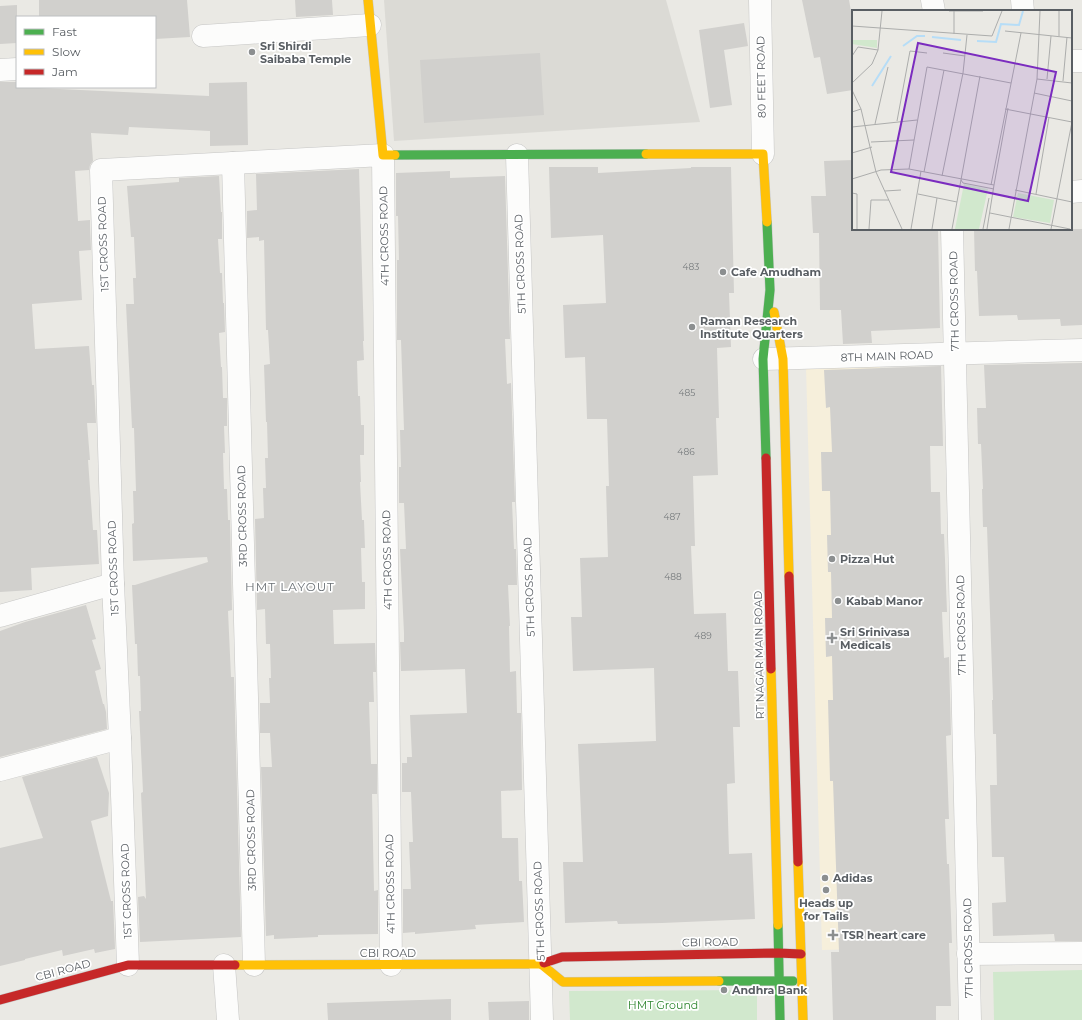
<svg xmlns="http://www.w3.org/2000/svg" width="1082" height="1020" font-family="Montserrat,sans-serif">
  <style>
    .commercial { fill: #f6efdb }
    .industrial { fill: #dbdad5 }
    .green { fill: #d1e8cd }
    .building { fill: #d1d0cd }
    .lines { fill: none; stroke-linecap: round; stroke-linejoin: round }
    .street-casing { stroke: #c6c6c5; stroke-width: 23 }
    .fast-casing { stroke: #c6c7c6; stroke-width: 10 }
    .slow-casing { stroke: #c6c7c6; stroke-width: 10 }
    .jam-casing { stroke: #c6c7c6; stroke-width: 10 }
    .street { stroke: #fcfcfb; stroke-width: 22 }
    .fast { stroke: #4caf50; stroke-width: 9 }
    .slow { stroke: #ffc107; stroke-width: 9 }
    .jam { stroke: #c62828; stroke-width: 9 }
    .poi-dot { fill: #8c8f90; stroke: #fff; stroke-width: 1.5 }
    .labels { text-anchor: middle; stroke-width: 3.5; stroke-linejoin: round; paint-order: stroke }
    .number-label { font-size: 9px; fill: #787c7e }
    .poi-label { font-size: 11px; font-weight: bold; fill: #595e63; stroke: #fff; text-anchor: start }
    .street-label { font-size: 11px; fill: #595e63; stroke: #fff }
    .park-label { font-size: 11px; fill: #2e862f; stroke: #fff }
    .neighbourhood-label { font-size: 12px; letter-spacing: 1px; fill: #6a7075; stroke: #fff }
    .inset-river { fill: none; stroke: #b6ddf7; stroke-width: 2 }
    .inset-road { fill: none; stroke: #acadac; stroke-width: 1 }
    .view { fill: #7b2cbf; fill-opacity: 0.15; stroke: #7b2cbf; stroke-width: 2 }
    .inset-edge { fill: none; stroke: #595e63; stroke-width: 2 }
  </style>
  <rect width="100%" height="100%" fill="#eae9e4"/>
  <path class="commercial" d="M880,365L897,948L822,950L806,367Z"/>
  <path class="industrial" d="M384,0H666L700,122L394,141Z"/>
  <g class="green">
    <path d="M1082,970V1020H994L993,972Z"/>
    <path d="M757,990V1020H570L569,991Z"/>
  </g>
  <g class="building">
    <path d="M39,0H187L190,37L155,39V17H39Z"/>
    <path d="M295,0H332L333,15L296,17Z"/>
    <path d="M802,0H849L853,23V90L827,94L820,57L814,58Z"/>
    <path d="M17,5V43L0,44V6Z"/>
    <path d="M744,23L748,46L724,50L732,105L710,108L699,30Z"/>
    <path d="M540,53L544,115L424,123L420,60Z"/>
    <path d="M0,82H17V87L209,96V83L247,82L248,145L210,146V131L129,127L128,135L91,133L93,161L90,165L89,170L75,171L78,221L90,220V228L91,250L79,251L82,300L32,304V305L35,349L89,346L92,385H94L96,423H87L90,460H88L93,530H97L99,564L31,568L32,590L0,592Z"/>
    <path d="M853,160V229H938L940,328L871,331L872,343L843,344L841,310H820L819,233H813L811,196H826L824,161Z"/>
    <path d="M549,167H598V173L691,168V167H731L734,293H729L731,347L717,348L719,418H716L718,475L693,476L695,546H691L694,614L726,613L728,671H738L740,727H733L735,783L727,784L729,854L752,853L755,919L662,923L618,924L617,921L565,923L563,862H583L578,744L656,741L654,668L573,671L571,617H582L580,558L608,557L606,486H609L607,419H587L585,357L565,358L563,305L606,303L603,235L551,238Z"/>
    <path d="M359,169L364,341H363L364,360L357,361L358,396H360L361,425H364V455H360L361,482H360L362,520H364L365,548H361L362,582H365V609L333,610L334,644L375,643L376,672H373L374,702H369L371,764H377V794H372L374,891L378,890V934L318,935V937L274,939V935L266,936L261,767H272L270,733H260V703H270L269,678H271L270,644H266L265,609L257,610L255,519L264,518L263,488H266L265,458H268L267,422H266L264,365L270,364L268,330H266L264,240L259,241V237L247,238V211L257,210L256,174Z"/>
    <path d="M450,171V178L505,176L510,339H505L507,384L511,383L515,502H512L514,549H516L517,585H508L510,626H509L510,672L516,671L517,713H521L522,790L501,791L502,838H518L519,881H522L524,922L475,925L476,929L415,934V932L403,933V889H411L409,842H413L411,792H402V763H407V757H412L410,715L467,713L465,669L401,671L400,642H404V633L400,549H406L404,503H399V467H401L400,430H404L401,340H397V260H399L398,216H396V173Z"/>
    <path d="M219,176L221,212H222V239H218L220,273H222L223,303H224L225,332L219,333L221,367H222L223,398H227V426H224L225,453H223L224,489H227L228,520H230L232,610L228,611L231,677H234L241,937L140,942L138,897L144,896L146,899L141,793L143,792L139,711H141L140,676H138L137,644H135L132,585H135L208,562L207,557L133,561L132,524L134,523L133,491H136L134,428H132L126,304H134L133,278H136L134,237H131L127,186L179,182V178Z"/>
    <path d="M974,229H1082V325L1061,326L1060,319L1018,320L1017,315L979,316L977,271H975Z"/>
    <path d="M1082,363V941H1055L1054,934L993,936L992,903L1006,902L1004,857H992L990,785H997L996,734H993L992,700H993L987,527H983L982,489H983L981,444H978L977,408H986L984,365Z"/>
    <path d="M941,366L943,446H930L931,492H940L941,534H944L947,612H942L944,658L949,657L951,735L946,736L949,819H945L947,864H949L952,943H949L951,1006H936V1020H833L831,952H839L833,781H830L828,700H833L832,656L826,657L825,618H832L831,572H828L827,535H831L830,491H822L821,452H832L830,407L826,408L824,370Z"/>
    <path d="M86,605L96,639L92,640L101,669L95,671L103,704H104L106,712L107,729L0,757V631L25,622Z"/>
    <path d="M97,757L109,793L108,816L91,821L111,901H113L115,949L95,953L94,949L63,956L62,950L25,959V960L0,966V848L43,838L22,777Z"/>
    <path d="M451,999V1020H328L327,1003Z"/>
    <path d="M529,1001V1020H489L488,1002Z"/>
  </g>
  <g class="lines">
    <g class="street-casing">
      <g id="street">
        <path d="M760,0L763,154"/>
        <path d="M932,0L934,11"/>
        <path d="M1022,0L1023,11"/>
        <path d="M203,36L370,25"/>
        <path d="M1071,61H1082"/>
        <path d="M0,70L17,69"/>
        <path d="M517,155L542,1020"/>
        <path d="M233,163L254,965"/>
        <path d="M1071,192L1082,191"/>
        <path d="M952,229L970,1020"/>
        <path d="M764,359L1082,350"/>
        <path d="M0,616L113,584"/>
        <path d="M0,770L120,738"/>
        <path d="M968,954L1082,953"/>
        <path d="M128,965L120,738L113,584L101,170L383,155L391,965"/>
        <path d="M224,965L228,1020"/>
      </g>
    </g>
    <g class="fast-casing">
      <g id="fast">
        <path d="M395,155L646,154"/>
        <path d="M766,458L763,359L770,290L767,222"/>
        <path d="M778,925L780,1020"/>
        <path d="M719,981H793"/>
      </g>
    </g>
    <g class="slow-casing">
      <g id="slow">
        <path d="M368,0L383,155H395"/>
        <path d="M646,154H763L767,222"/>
        <path d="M774,312L783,359L789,576"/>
        <path d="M771,669L778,925"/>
        <path d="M798,862L803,1020"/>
        <path d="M541,964L563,982L719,981"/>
        <path d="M235,965L541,964L544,963"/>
      </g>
    </g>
    <g class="jam-casing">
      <g id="jam">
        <path d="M766,458L771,669"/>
        <path d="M789,576L798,862"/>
        <path d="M544,963L562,957L778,953L801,954"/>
        <path d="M0,1000L128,965H235"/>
      </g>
    </g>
    <use href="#street" class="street"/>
    <use href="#fast" class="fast"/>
    <use href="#slow" class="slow"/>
    <use href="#jam" class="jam"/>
  </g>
  <g class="poi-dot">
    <circle cx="252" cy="52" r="4"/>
    <circle cx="723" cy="272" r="4"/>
    <circle cx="692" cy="327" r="4"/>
    <circle cx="832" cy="559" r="4"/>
    <circle cx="838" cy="601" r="4"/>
    <path d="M830 632h4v4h4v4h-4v4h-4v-4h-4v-4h4z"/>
    <circle cx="825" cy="878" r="4"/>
    <circle cx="826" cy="890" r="4"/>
    <path d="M831 929h4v4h4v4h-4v4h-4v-4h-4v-4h4z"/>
    <circle cx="724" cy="990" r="4"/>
  </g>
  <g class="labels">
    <g class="number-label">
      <text x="691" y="270">483</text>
      <text x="687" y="396">485</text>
      <text x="686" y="455">486</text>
      <text x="672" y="520">487</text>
      <text x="673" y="580">488</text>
      <text x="703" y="639">489</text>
    </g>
    <g class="poi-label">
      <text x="260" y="50">Sri Shirdi<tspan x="260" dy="13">Saibaba Temple</tspan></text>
      <text x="731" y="276">Cafe Amudham</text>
      <text x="700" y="325">Raman Research<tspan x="700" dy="13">Institute Quarters</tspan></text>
      <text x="840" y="563">Pizza Hut</text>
      <text x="846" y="605">Kabab Manor</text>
      <text x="840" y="636">Sri Srinivasa<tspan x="840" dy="13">Medicals</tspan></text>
      <text x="833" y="882">Adidas</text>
      <text x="826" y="907" text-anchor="middle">Heads up<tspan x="826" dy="13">for Tails</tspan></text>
      <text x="842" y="939">TSR heart care</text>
      <text x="732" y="994">Andhra Bank</text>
    </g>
    <g class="street-label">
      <text transform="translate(761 77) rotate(-91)" y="4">80 FEET ROAD</text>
      <text transform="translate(384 236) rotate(-91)" y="4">4TH CROSS ROAD</text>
      <text transform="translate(103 244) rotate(-92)" y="4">1ST CROSS ROAD</text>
      <text transform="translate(520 264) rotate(-92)" y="4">5TH CROSS ROAD</text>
      <text transform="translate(954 301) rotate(-91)" y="4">7TH CROSS ROAD</text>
      <text transform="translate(887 356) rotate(-2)" y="4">8TH MAIN ROAD</text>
      <text transform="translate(242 516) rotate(-91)" y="4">3RD CROSS ROAD</text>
      <text transform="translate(387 560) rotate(-91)" y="4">4TH CROSS ROAD</text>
      <text transform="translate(113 568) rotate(-92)" y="4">1ST CROSS ROAD</text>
      <text transform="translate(529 587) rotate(-92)" y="4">5TH CROSS ROAD</text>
      <text transform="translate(961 625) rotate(-91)" y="4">7TH CROSS ROAD</text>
      <text transform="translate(759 655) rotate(-91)" y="4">RT NAGAR MAIN ROAD</text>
      <text transform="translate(251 840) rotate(-91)" y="4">3RD CROSS ROAD</text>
      <text transform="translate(390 884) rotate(-91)" y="4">4TH CROSS ROAD</text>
      <text transform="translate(126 891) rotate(-92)" y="4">1ST CROSS ROAD</text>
      <text transform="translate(539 911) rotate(-92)" y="4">5TH CROSS ROAD</text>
      <text transform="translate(710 942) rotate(-1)" y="4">CBI ROAD</text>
      <text transform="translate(968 948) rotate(-91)" y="4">7TH CROSS ROAD</text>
      <text x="388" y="957">CBI ROAD</text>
      <text transform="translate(63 970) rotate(-15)" y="4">CBI ROAD</text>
    </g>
    <g class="park-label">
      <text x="663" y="1009">HMT Ground</text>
    </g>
    <g class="neighbourhood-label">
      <text x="290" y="591">HMT LAYOUT</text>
    </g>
  </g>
  <g transform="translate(852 10)">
    <rect width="220" height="220" fill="#eae9e4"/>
    <path d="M0,30H25V38L0,34ZM112,174L136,179L127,219H103ZM166,183L202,190L198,213L161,207Z" fill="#d1e8cd"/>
    <path class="inset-river" d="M80,27L109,30M125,31L144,32L149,14L167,15L171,1M51,36L65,26H73M20,76L39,46"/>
    <path class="inset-road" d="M97,1H131M0,16L140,26L150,1M153,21L220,28M102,24V1M207,26V1M91,43L113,46M0,46L6,37L26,40L30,1M185,69L220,73M195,69L199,26M211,71L215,27M0,73L20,54L26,40M0,80L9,99L0,102M182,83L220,91M9,99L24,162L50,219M153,99L220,112L199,219M45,111L58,41L75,43M23,114L36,57M0,117L65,110M19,132L62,130M0,143L20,137M57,159L75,57L159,73M72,162L92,60M90,166L111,63L115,25M0,169L29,160L57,159L142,175L135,219M109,170L111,173L142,179M139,175L169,23M142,175L156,98M163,180L220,192M33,181L49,180M0,183L5,184V219M66,184L105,192M184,184L197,107M138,203L218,219M17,219L19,190H37M59,219L69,161M80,219L85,188M100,219L128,66M131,219L137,188M157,219L185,69L188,1"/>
    <path class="view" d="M66,33L204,62L176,191L39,162Z"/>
    <rect width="220" height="220" class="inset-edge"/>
  </g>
  <rect x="16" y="16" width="140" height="72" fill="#ffffff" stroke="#bdbfc1"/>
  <rect x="24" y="29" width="20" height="6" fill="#4caf50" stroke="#bdbfc1"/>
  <text x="52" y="36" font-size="12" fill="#595e63">Fast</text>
  <rect x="24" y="49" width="20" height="6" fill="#ffc107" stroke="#bdbfc1"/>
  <text x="52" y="56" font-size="12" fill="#595e63">Slow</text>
  <rect x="24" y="69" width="20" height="6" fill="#c62828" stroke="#bdbfc1"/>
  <text x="52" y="76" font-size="12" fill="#595e63">Jam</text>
</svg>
